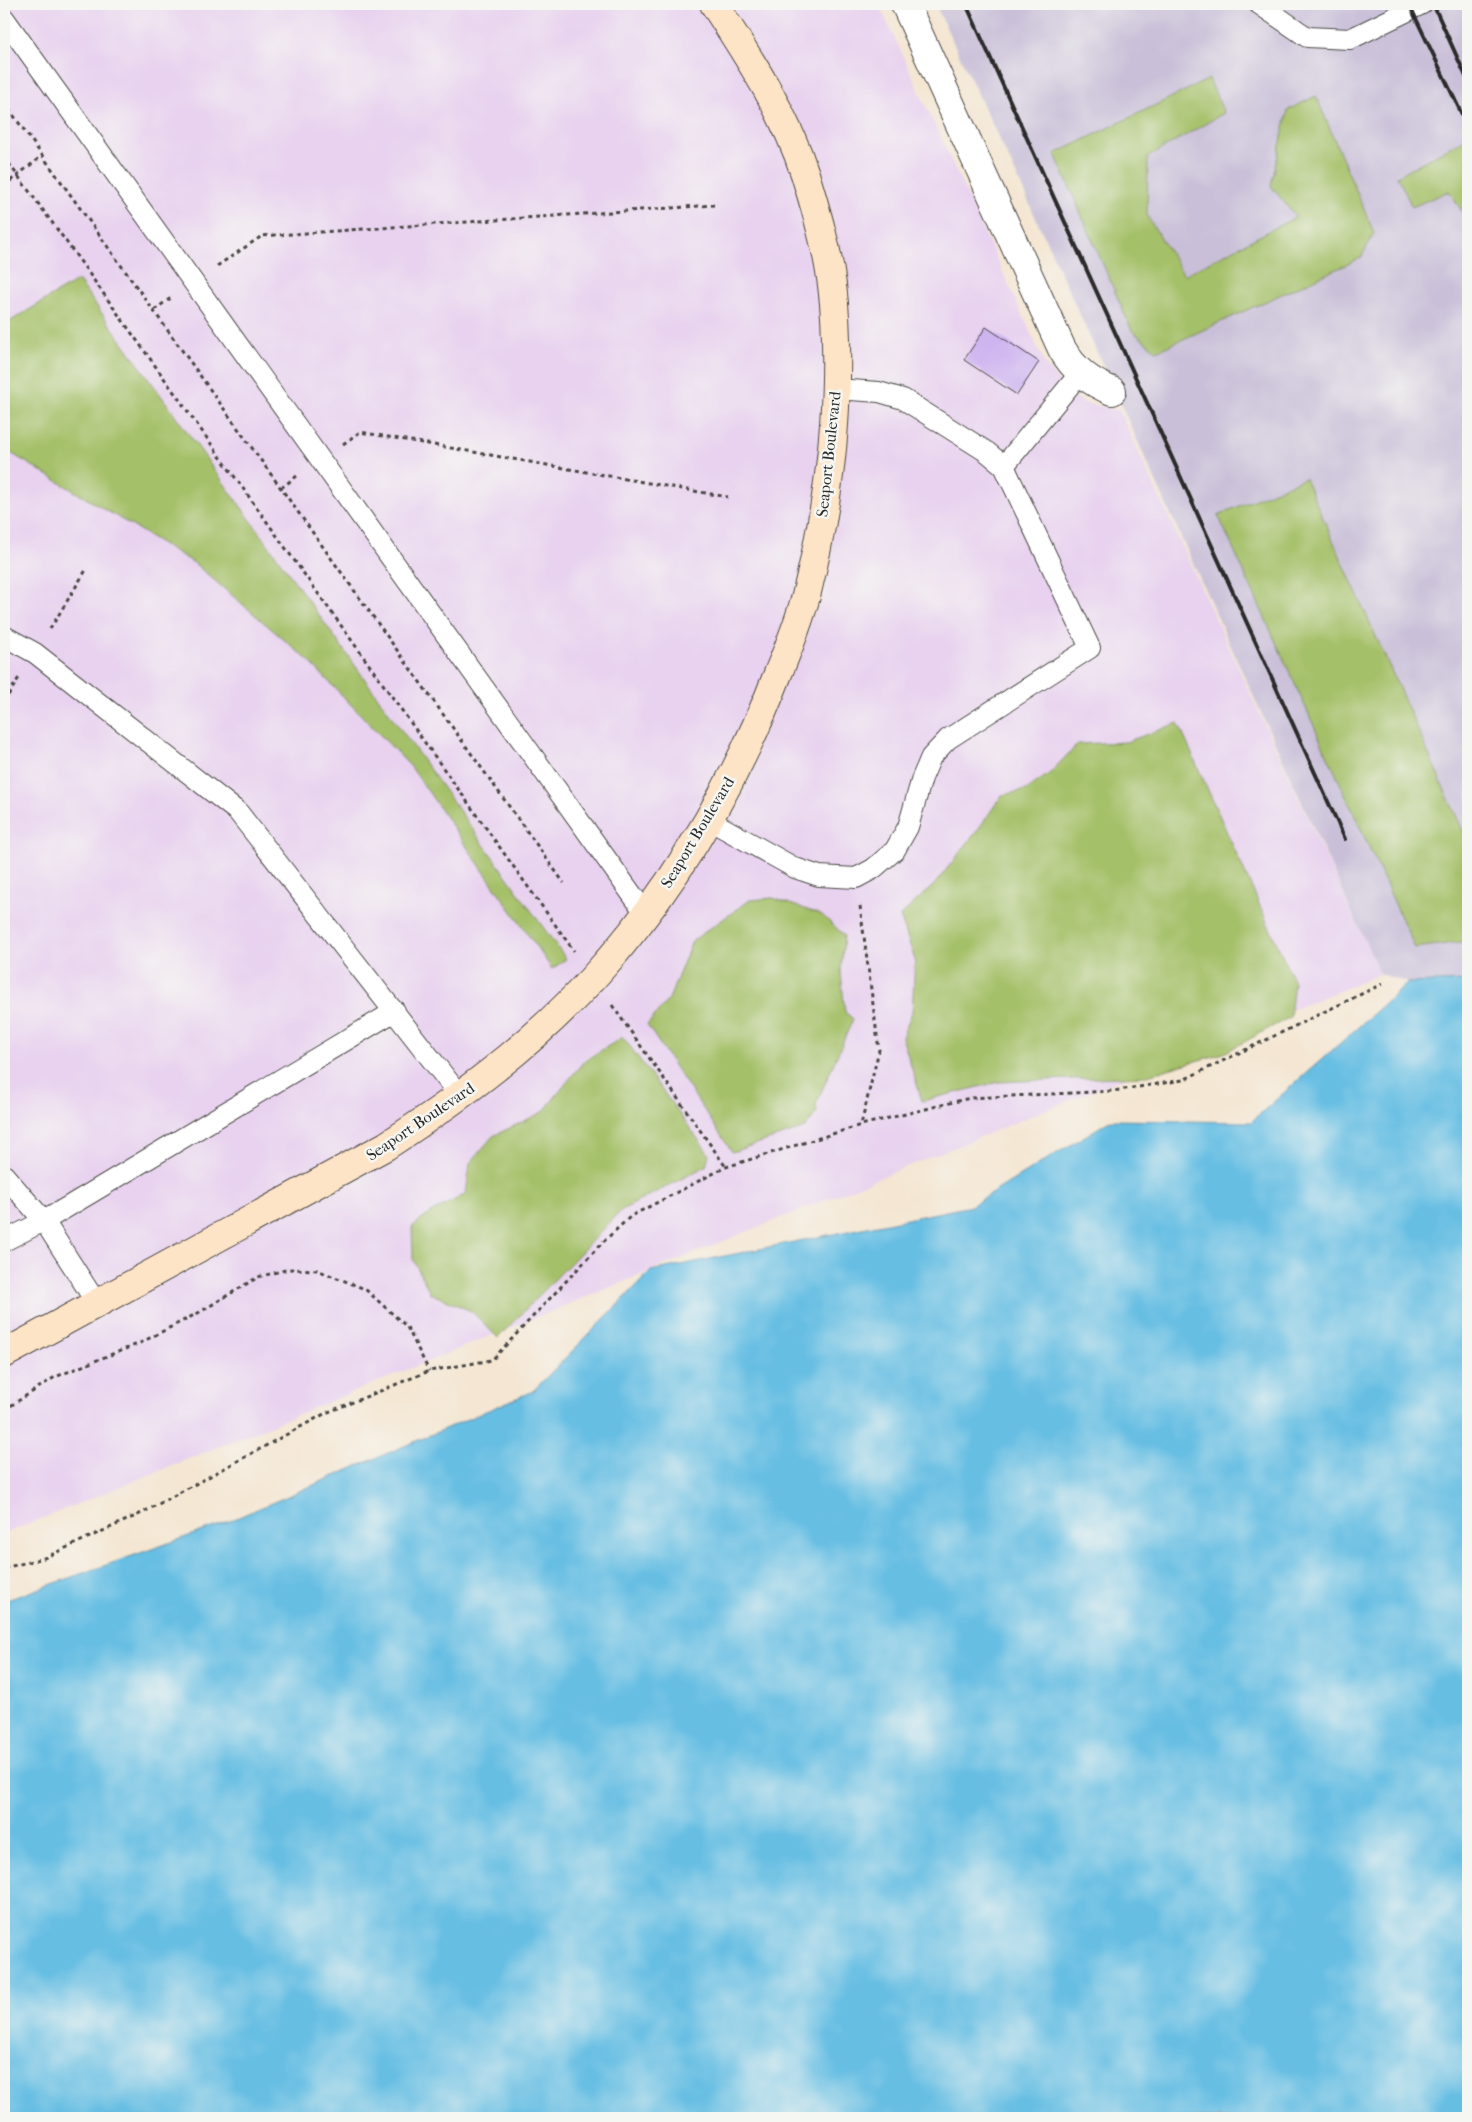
<svg xmlns="http://www.w3.org/2000/svg" width="1472" height="2122" font-family="'IM FELL French Canon',serif">
  <style>
    .built { fill: #e8d2ef }
    .industrial { fill: #c9bfd8 }
    .green { fill: #a4c067; stroke: #687649 }
    .water { fill: #66bee3; stroke: #487487 }
    .building { fill: #cfb5f0 }
    .lines { fill: none; stroke-linecap: round; stroke-linejoin: round }
    .lane-casing { stroke: #494744; stroke-width: 22 }
    .street-casing { stroke: #494744; stroke-width: 30 }
    .secondary-casing { stroke: #494744; stroke-width: 30 }
    .path { stroke: #494744; stroke-width: 3; stroke-dasharray: 4 4; stroke-linecap: butt }
    .lane { stroke: #fff; stroke-width: 20 }
    .street { stroke: #fff; stroke-width: 28 }
    .secondary { stroke: #fee4c6; stroke-width: 28 }
    .rail { stroke: #2b2b2b; stroke-width: 4 }
    .labels { text-anchor: middle; stroke-width: 5; stroke-linejoin: round; paint-order: stroke }
    .street-label { font-size: 16px; fill: #2b2b2b; stroke: #f6f6f2 }
  </style>
  <rect width="100%" height="100%" fill="#f6f6f2"/>
  <filter id="ink" filterUnits="userSpaceOnUse"><feTurbulence type="fractalNoise" baseFrequency=".02" numOctaves="2"/><feDisplacementMap in="SourceGraphic" scale="10" xChannelSelector="R" yChannelSelector="G"/><feConvolveMatrix kernelMatrix="1 2 1 2 8 2 1 2 1" color-interpolation-filters="sRGB"/></filter>
  <filter id="wash" filterUnits="userSpaceOnUse"><feTurbulence type="fractalNoise" baseFrequency=".0096" numOctaves="4" result="noise"/><feDisplacementMap in="SourceGraphic" scale="20" xChannelSelector="R" yChannelSelector="G"/><feGaussianBlur stdDeviation="1.12" result="paint"/><feColorMatrix in="noise" values="0 0 0 0 0 0 0 0 0 0 0 0 0 0 0 0 0 1.4 0 .05"/><feComposite in="paint" operator="in"/></filter>
  <g filter="url(#wash)">
    <rect width="100%" height="100%" fill="#f4e6d2"/>
    <path class="built" d="M4,4H879L1046,366L1065,389L1084,403L1119,410L1380,974L4,1534Z"/>
    <path class="industrial" d="M935,4H1468V987L1429,989L1380,974L1014,170Z"/>
    <g class="green">
      <path d="M1209,79L1224,113L1148,157L1147,216L1184,275L1296,217L1271,186L1288,110L1316,96L1374,233L1361,258L1157,351L1132,331L1055,154Z"/>
      <path d="M1468,137V206L1462,211L1449,191L1412,207L1397,176Z"/>
      <path d="M78,280L566,959L552,969L411,767L308,660L194,563L4,449V325Z"/>
      <path d="M1305,478L1468,842V941L1415,948L1218,515Z"/>
      <path d="M1178,723L1294,982L1290,1017L1224,1053L1144,1076L999,1082L922,1101L902,1037L912,1012L915,960L900,916L934,885L977,831L1002,795L1026,790L1049,774L1078,744L1126,742Z"/>
      <path d="M773,898L822,915L844,935L841,972L845,1012L853,1019L816,1104L817,1112L805,1128L732,1152L647,1025L669,999L692,941L750,900Z"/>
      <path d="M623,1037L709,1154L706,1166L622,1210L498,1338L471,1311L430,1293L413,1259L412,1227L432,1212L466,1194L470,1163L493,1136L543,1112L584,1061Z"/>
    </g>
    <path class="water" d="M1468,981V2118H4V1601L220,1525L533,1391L651,1271L971,1206L1111,1120L1251,1122L1408,983Z"/>
    <g id="blocks">
      <path class="building" d="M986,327L1039,362L1017,395L964,360Z"/>
    </g>
  </g>
  <g filter="url(#ink)">
    <use href="#blocks" fill-opacity="0" stroke="#494744" stroke-width="1"/>
    <g class="lines">
      <g class="lane-casing">
        <g id="lane">
          <path d="M1259,4L1307,37L1350,39L1422,4"/>
          <path d="M4,18L646,914"/>
          <path d="M1004,466L1080,373"/>
          <path d="M4,636L35,653L238,812L460,1096"/>
          <path d="M709,820L795,868L819,876L856,878L873,869L895,850L908,827L922,778L931,757L948,739L1090,648L1004,466L987,452L903,399L879,392L836,389"/>
          <path d="M4,1175L44,1221L97,1304"/>
          <path d="M4,1241L44,1221L395,1011"/>
        </g>
      </g>
      <g class="street-casing">
        <path id="street" d="M905,4L1062,349C1074,370 1090,382 1112,391"/>
      </g>
      <g class="secondary-casing">
        <path id="secondary" d="M4,1354L386,1146C461,1097 532,1045 593,978C674,889 736,783 779,671C789,647 799,621 806,596C820,540 830,482 834,425C837,378 838,331 832,285C827,247 816,210 805,174C785,112 749,58 714,4"/>
      </g>
      <g class="path">
        <path d="M4,102L564,883"/>
        <path d="M4,157L73,251L574,951"/>
        <path d="M4,186L43,155"/>
        <path d="M217,266L262,236L714,205"/>
        <path d="M154,310L171,298"/>
        <path d="M343,444L360,432L728,497"/>
        <path d="M281,488L297,476"/>
        <path d="M50,629L86,570"/>
        <path d="M4,702L20,676"/>
        <path d="M860,906L879,1050L861,1125"/>
        <path d="M612,1005L726,1167"/>
        <path d="M4,1410L55,1377L140,1343L200,1312L258,1277L289,1269L317,1270L365,1289L407,1327L429,1371"/>
        <path d="M4,1568L44,1558L142,1513L326,1413L429,1371L492,1360L603,1242L631,1216L726,1167L861,1125L970,1098L1113,1091L1183,1080L1382,984"/>
      </g>
      <use href="#lane" class="lane"/>
      <use href="#street" class="street"/>
      <use href="#secondary" class="secondary"/>
      <g class="rail">
        <path d="M966,4L1345,839"/>
        <path d="M1409,4L1468,127"/>
        <path d="M1433,4L1468,81"/>
      </g>
    </g>
  </g>
  <g class="labels">
    <g class="street-label">
      <text transform="translate(828 454) rotate(-84)" y="6">Seaport Boulevard</text>
      <text transform="translate(697 832) rotate(-59)" y="6">Seaport Boulevard</text>
      <text transform="translate(420 1121) rotate(-34)" y="6">Seaport Boulevard</text>
    </g>
  </g>
  <rect width="1472" height="2122" fill="none" stroke="#f6f6f2" stroke-width="20"/>
</svg>
